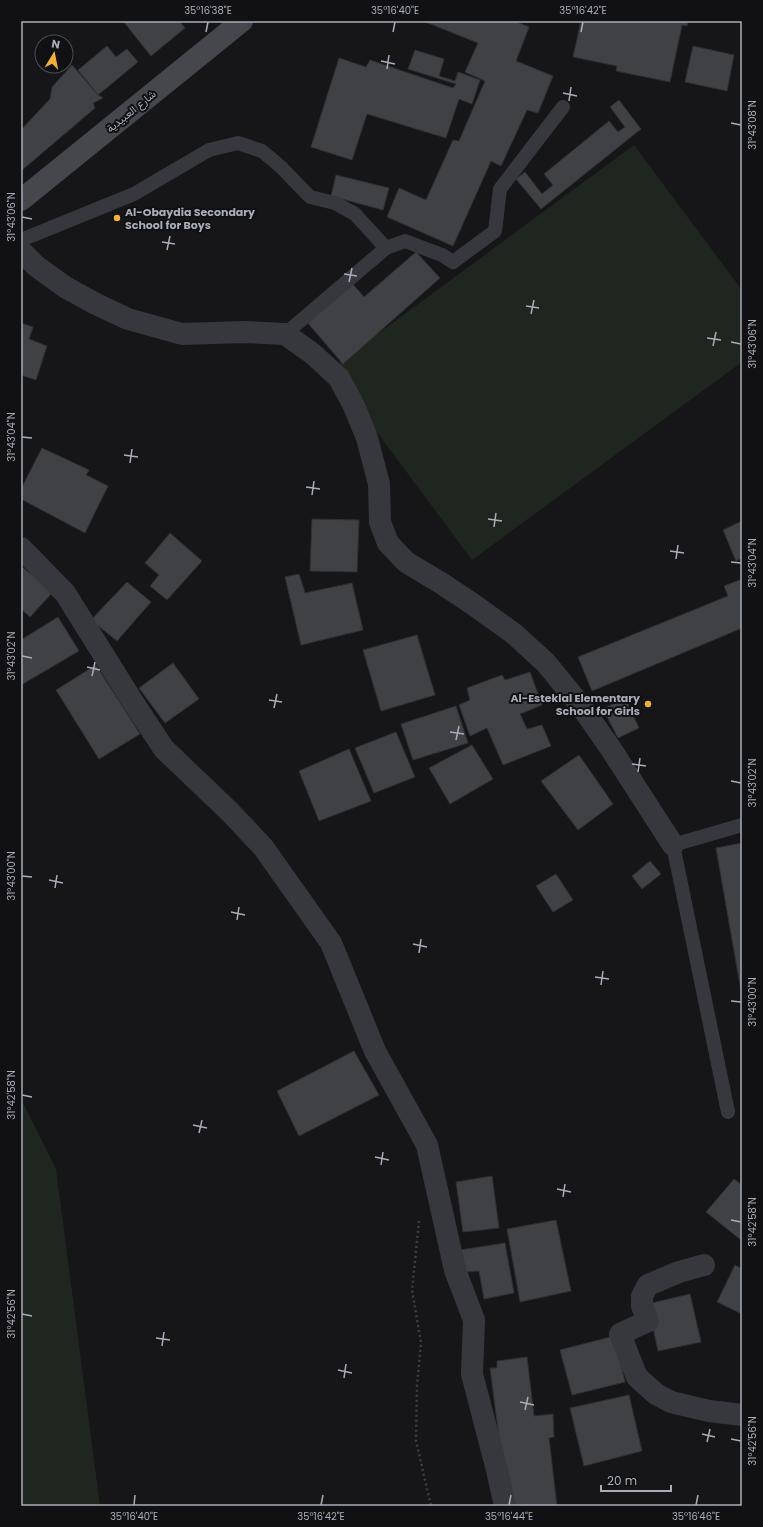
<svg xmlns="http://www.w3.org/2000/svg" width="763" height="1527" font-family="Poppins,Vazirmatn,sans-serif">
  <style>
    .green { fill: #1e261f }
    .building { fill: #404145; stroke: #303034 }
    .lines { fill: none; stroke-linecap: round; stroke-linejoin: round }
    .path { stroke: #3d3f44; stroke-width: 2.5; stroke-dasharray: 2 3; stroke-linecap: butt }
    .service { stroke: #37383d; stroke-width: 14 }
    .minor { stroke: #37383d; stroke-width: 22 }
    .secondary { stroke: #45474d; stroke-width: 22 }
    .ticks { fill: none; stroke: #a8adb8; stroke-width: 1.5 }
    .poi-dot { fill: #f2b134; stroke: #111113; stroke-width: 1.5 }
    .labels { text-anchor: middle; stroke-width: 4; stroke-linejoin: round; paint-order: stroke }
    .street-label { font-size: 11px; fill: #a8adb8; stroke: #111113 }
    .poi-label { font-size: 11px; font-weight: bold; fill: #a8adb8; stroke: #111113; text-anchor: start }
    .neatline { fill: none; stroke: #a8adb8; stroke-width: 1.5 }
    .ticks-label { font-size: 10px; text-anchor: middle; fill: #a8adb8 }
  </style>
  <rect width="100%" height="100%" fill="#161618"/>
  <g class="green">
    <path d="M634,145L742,290V362L472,560L330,369Z"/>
    <path d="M21,1099L56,1169L100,1506H21Z"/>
  </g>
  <g class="building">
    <path d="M123,21H179L185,28L151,56Z"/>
    <path d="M423,21H514L529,27L516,61L553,76L538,113L527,110L501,166L491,161L453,246L387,217L399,188L426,200L453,140L459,141L485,81L465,72L478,43Z"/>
    <path d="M581,21H688L687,26L682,25L670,82L616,71L617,66L573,57Z"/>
    <path d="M107,46L116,57L127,49L138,62L98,95L78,70Z"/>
    <path d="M693,46L734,55L727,91L685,82Z"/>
    <path d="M415,50L444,59L439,76L455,81L458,72L480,80L472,104L459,99L446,138L367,114L352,160L311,147L339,58L366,67L370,60L453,88L456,84L408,69Z"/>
    <path d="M72,65L98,95L103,98L93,103L95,108L21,171V130L50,99L52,87Z"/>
    <path d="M619,100L641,129L541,209L516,179L525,172L542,194L553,185L544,174L609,121L618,132L625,127L610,107Z"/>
    <path d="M336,175L389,188L383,210L331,196Z"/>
    <path d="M416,252L440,278L343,364L306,321L351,282L364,297Z"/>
    <path d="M21,323L33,327L29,339L47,346L36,380L21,375Z"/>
    <path d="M42,448L89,470L86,475L108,486L85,533L21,499V489Z"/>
    <path d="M312,519L359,520L357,572L310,571Z"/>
    <path d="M742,521V558L736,561L723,530Z"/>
    <path d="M170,533L202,561L167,600L150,586L159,575L145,563Z"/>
    <path d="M21,566L53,592L30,617L21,609Z"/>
    <path d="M299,574L305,593L352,583L363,630L301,645L285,577Z"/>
    <path d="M742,579V628L592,691L578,657L728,596L724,586Z"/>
    <path d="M127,582L151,602L117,641L91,620Z"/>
    <path d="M58,617L79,651L21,685V640Z"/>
    <path d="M417,635L435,695L381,711L363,650Z"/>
    <path d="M173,663L199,699L165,723L139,688Z"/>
    <path d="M96,665L140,734L99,759L56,690Z"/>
    <path d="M530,672L542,705L520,714L527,729L542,725L551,746L503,765L487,728L470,736L459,705L470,700L467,688L502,675L505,680Z"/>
    <path d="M625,698L639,728L618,738L603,709Z"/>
    <path d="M456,706L468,743L413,760L401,724Z"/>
    <path d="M396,732L415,777L374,793L355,748Z"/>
    <path d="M472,745L493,779L450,804L429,768Z"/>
    <path d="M349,749L371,801L319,821L299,771Z"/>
    <path d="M579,755L613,804L578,830L541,781Z"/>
    <path d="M742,843V997L716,848Z"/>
    <path d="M650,861L661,874L642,889L632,876Z"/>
    <path d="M556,874L573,900L553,912L536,886Z"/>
    <path d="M354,1051L379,1095L299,1136L277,1091Z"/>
    <path d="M492,1176L499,1228L463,1232L456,1182Z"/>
    <path d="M734,1179L742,1185L741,1240L706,1212Z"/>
    <path d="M556,1220L571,1291L520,1302L507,1229Z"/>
    <path d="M505,1243L514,1293L484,1299L479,1271L465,1272L460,1250Z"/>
    <path d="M735,1265L742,1269V1314L717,1302Z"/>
    <path d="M690,1294L701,1342L658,1351L648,1304Z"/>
    <path d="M614,1336L625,1382L572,1395L560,1350Z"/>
    <path d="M527,1357L534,1416L553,1414L554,1437L549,1438L557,1506H508L490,1368H497V1361Z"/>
    <path d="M629,1395L642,1451L584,1466L570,1408Z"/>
  </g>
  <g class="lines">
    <path class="path" d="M419,1221L412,1290L421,1343L417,1386L416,1441L431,1506"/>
    <g class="service">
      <path d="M21,240L134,194L209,150L238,143L262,151L281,167L310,197L335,203L355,214L386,248"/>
      <path d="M285,334L386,248L405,241L442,255L453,262L495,231L500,189L563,107"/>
      <path d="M728,1112L673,845L742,825"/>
    </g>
    <g class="minor">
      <path d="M21,251L36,266L65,287L96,304L128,319L182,334L244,332L285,334L313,354L339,378L354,406L367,438L379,484L380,522L388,543L406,562L441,583L474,605L513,633L546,663L581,706L611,749L673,845"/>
      <path d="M21,548L65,593L133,702L164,749L229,811L263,847L331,943L375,1051L427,1145L455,1270L474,1320L472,1374L497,1470L505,1506"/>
      <path d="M704,1265L679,1272L648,1285L642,1296V1306L648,1321L620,1334L637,1377L656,1394L671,1402L709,1411L742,1415"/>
    </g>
    <path class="secondary" d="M21,200L242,21"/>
  </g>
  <path class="ticks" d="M206,32L208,22M393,32L395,22M581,32L583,22M381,61L395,64M387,69L389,55M563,93L577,96M569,101L571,87M731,123L741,125M22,217L32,219M162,242L175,244M167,250L170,236M344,274L357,276M349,282L352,268M526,306L539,308M531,314L534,300M707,338L721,340M731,342L741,344M713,346L716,332M22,437L32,438M124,455L138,457M130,463L132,449M306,487L320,489M312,495L314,481M488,519L502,521M494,527L496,513M670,551L684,553M676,559L678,545M731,562L741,563M22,656L32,658M87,667L100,670M92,676L95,662M269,700L282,702M274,708L277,694M450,732L464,734M456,740L459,726M632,764L646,766M638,772L640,758M731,781L741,783M22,876L32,877M49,880L63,883M55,888L57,875M231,912L245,915M237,920L239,907M413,944L427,947M419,953L421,939M595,977L609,979M601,985L603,971M731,1001L741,1002M22,1095L32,1097M193,1125L207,1128M199,1133L202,1120M375,1157L389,1160M381,1165L383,1152M557,1189L571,1192M563,1197L565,1184M731,1220L741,1222M22,1314L32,1316M156,1338L170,1340M162,1346L164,1332M338,1370L352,1373M344,1378L346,1364M520,1402L534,1405M525,1410L528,1397M702,1434L715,1437M731,1439L741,1441M707,1442L710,1429M134,1505L135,1495M321,1505L323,1495M509,1505L511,1495M696,1505L698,1495"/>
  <g class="poi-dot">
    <circle cx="117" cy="218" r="4"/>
    <circle cx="648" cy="704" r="4"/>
  </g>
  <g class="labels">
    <g class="street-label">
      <text transform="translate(131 111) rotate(-39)" y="4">شارع العبيدية</text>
    </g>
    <g class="poi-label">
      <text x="125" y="216">Al-Obaydia Secondary<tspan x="125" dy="13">School for Boys</tspan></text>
      <text x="640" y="702" text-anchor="end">Al-Esteklal Elementary<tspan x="640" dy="13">School for Girls</tspan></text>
    </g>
  </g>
  <rect width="763" height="1527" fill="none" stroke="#111113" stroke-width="44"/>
  <g transform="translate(54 54) rotate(10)"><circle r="19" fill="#111113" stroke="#4d4f55"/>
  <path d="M0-3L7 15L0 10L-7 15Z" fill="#f2b134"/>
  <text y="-6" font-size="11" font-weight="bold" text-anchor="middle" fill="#a8adb8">N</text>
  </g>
  <path d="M601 1485v6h70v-6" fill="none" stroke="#a8adb8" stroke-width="2"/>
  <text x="607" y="1485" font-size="12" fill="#a8adb8" stroke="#111113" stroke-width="3" paint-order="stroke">20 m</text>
  <rect x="22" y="22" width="719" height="1483" class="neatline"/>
  <g class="ticks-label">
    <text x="208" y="14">35°16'38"E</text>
    <text x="395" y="14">35°16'40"E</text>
    <text x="583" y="14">35°16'42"E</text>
    <text transform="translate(752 125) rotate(-90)" y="4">31°43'08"N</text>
    <text transform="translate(11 217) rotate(-90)" y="4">31°43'06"N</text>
    <text transform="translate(752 344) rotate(-90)" y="4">31°43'06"N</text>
    <text transform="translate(11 437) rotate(-90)" y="4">31°43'04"N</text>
    <text transform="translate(752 563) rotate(-90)" y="4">31°43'04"N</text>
    <text transform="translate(11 656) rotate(-90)" y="4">31°43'02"N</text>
    <text transform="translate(752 783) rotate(-90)" y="4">31°43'02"N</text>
    <text transform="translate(11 876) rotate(-90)" y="4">31°43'00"N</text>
    <text transform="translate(752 1002) rotate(-90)" y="4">31°43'00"N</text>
    <text transform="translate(11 1095) rotate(-90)" y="4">31°42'58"N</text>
    <text transform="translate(752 1222) rotate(-90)" y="4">31°42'58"N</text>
    <text transform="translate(11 1314) rotate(-90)" y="4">31°42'56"N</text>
    <text transform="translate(752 1441) rotate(-90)" y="4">31°42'56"N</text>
    <text x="134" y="1520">35°16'40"E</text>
    <text x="321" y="1520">35°16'42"E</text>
    <text x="509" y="1520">35°16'44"E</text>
    <text x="696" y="1520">35°16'46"E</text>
  </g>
</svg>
